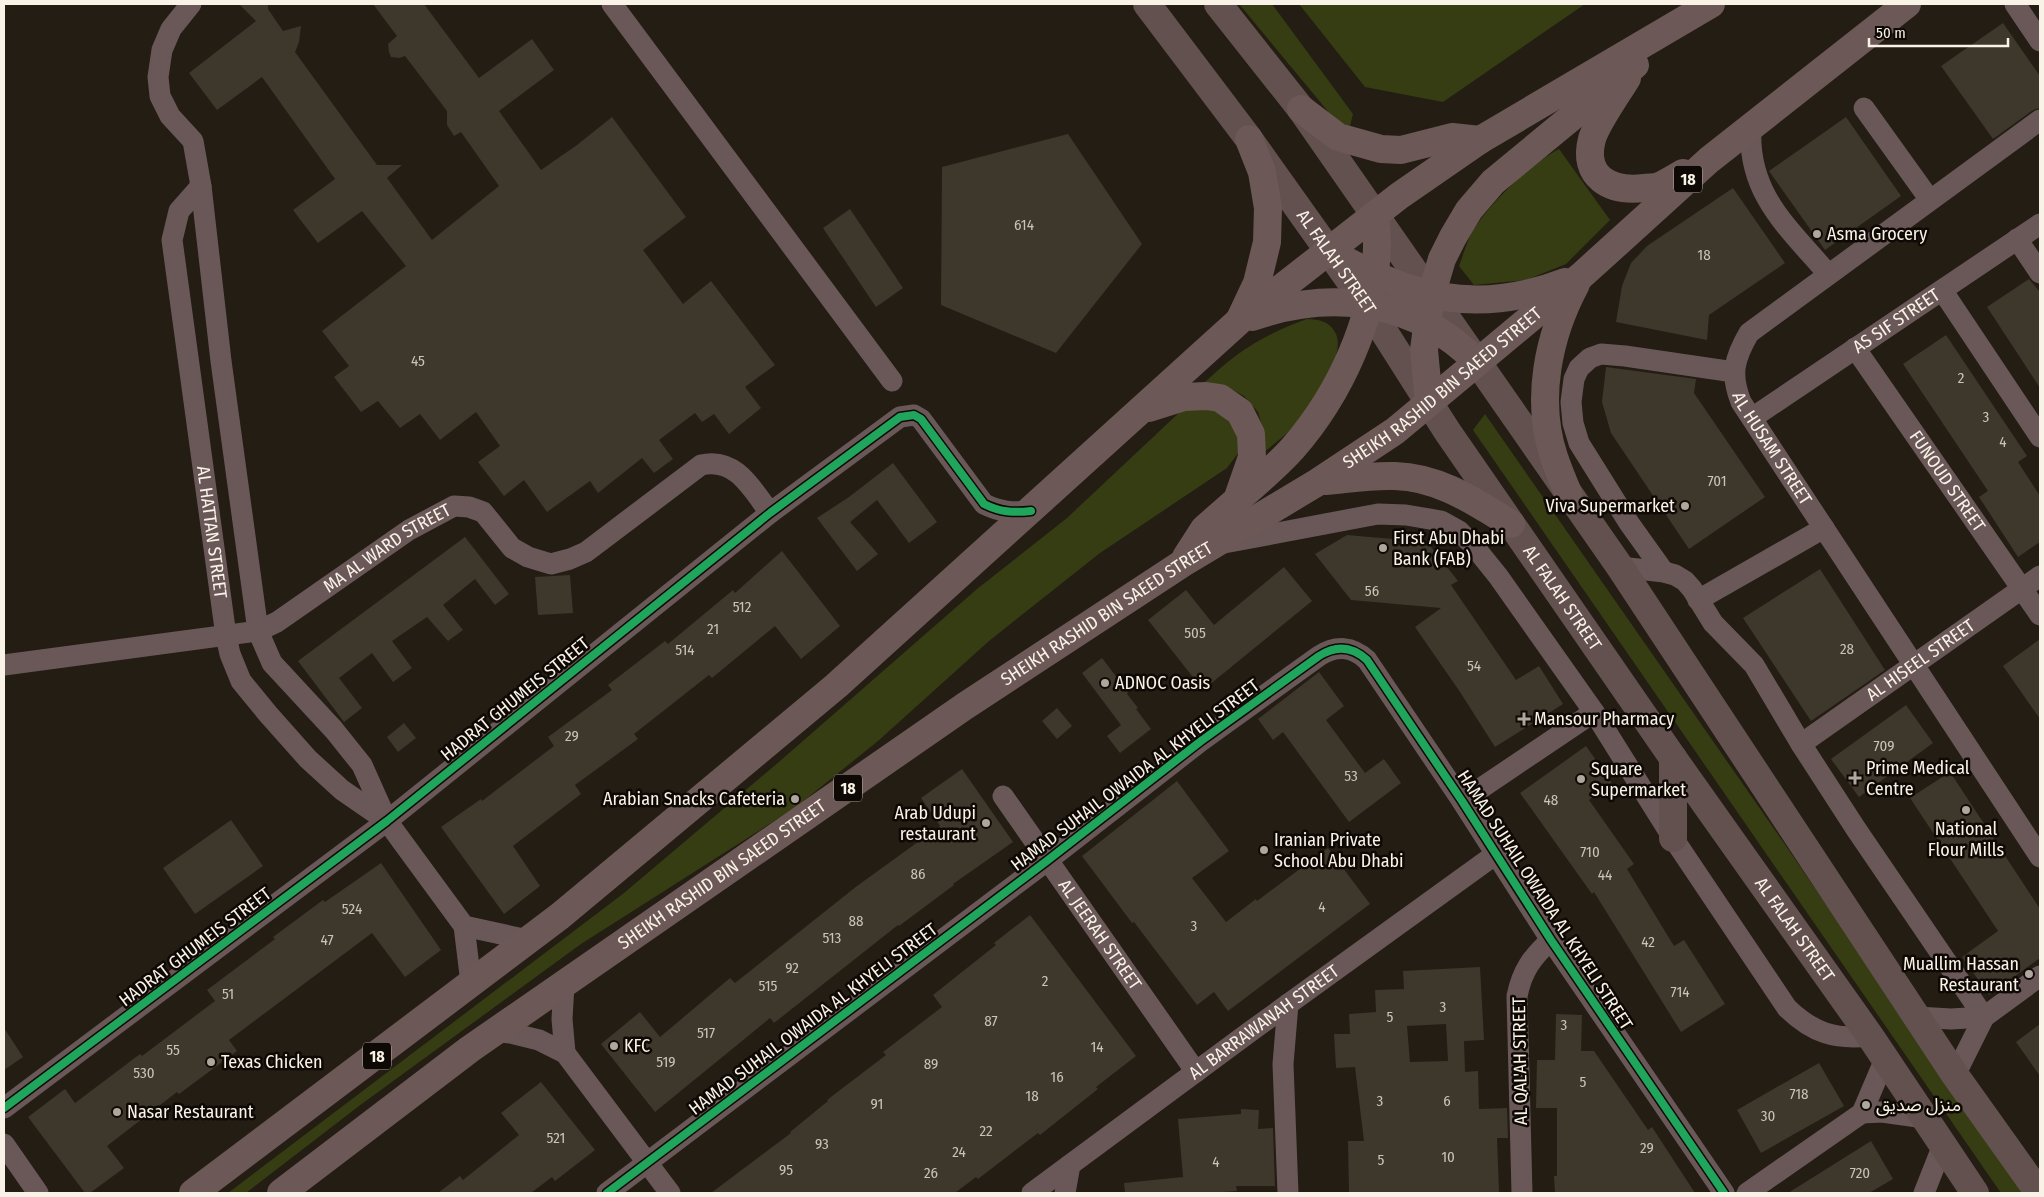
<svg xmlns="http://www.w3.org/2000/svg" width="2044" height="1197" font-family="'Fira Sans Condensed','Noto Sans Arabic',sans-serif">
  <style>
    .green { fill: #363d12 }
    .building { fill: #3e372b; fill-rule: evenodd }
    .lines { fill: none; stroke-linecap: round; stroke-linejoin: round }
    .minor { stroke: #6a5859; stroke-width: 21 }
    .secondary { stroke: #635150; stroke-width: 28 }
    .primary { stroke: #6c5856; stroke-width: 28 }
    .cycleway-casing { stroke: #0e0904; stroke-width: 11 }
    .cycleway { stroke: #20a55d; stroke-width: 8 }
    .poi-dot { fill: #aea79d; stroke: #0e0904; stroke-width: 2 }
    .labels { text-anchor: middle; stroke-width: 5; stroke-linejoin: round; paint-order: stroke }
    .number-label { font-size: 15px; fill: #cac3b8 }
    .shield { fill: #0e0904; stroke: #b2aca3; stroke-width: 1 }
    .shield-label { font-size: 16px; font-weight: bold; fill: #f9f2e7 }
    .poi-label { font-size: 18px; fill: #f9f2e7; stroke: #0e0904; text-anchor: start }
    .street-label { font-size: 18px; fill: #f9f2e7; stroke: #0e0904 }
  </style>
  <rect width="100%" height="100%" fill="#231d14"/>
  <g class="green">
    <path d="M1239,4H1272L1353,114L1350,126L1336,121Z"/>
    <path d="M1299,4H1585L1443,102L1365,87Z"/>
    <path d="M1559,149L1610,220L1566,264L1526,280L1474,285L1459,266C1464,253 1468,237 1476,226C1494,199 1531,164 1559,149Z"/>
    <path d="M1307,319C1319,319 1331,322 1336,334C1347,360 1305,416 1286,434C1278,441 1270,447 1262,454L1264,433L1258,412L1244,396L1225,386L1203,384C1237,351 1263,335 1307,319Z"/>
    <path d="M1198,403L1232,411L1242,448L1227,468L1100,553L989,641L878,741L796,807L581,944L359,1106L246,1193H228L624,893L780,761L977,589L1067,518L1183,409Z"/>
    <path d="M1485,414L1784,843L2023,1193H2001L1473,430Z"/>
  </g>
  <g class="building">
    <path d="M239,4H268V9L283,31L301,26L299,42L295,52L377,165H402L387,178L432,240L499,186L461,132L454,136L447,125V111L405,56L399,58L391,57L389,52L388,44L397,36L373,4H424L479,78L532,39L554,70L499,111L541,170L577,145L612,117L686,217L643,250L683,304L711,281L775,365L745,387L761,408L729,434L714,414L702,422L695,413L659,440L673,459L654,473L642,458L598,493L590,481L547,512L524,480L504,496L478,462L500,446L476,412L440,440L420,414L400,428L378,401L361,412L334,377L349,366L322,331L406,266L362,211L318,243L293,210L335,179L262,77L217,110L189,73L256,21Z"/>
    <path d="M2003,23L2040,76V108L2033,110L1993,139L1941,66Z"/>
    <path d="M1846,117L1901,196L1825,250L1769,171Z"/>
    <path d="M1068,134L1142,244L1056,353L941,305L942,167Z"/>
    <path d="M1733,188L1785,263L1709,315L1707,340L1616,322L1622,286L1631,263L1647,246Z"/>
    <path d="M850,209L903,288L876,307L823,228Z"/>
    <path d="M2029,279L2040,292V388L1987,307Z"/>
    <path d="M1946,335L2027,456L2018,462L2040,496V542L2018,557L1979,497L1988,491L1903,364Z"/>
    <path d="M1606,367L1696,379L1694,393L1765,497L1689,549L1611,433L1602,402Z"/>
    <path d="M893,463L937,522L909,543L877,500L850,522L878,554L857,571L817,518L849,497Z"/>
    <path d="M1347,535L1427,542L1458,581L1451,585L1516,680L1539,666L1563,704L1495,747L1460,692L1415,627L1441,608L1351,600L1315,554Z"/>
    <path d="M465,537L509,594L495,605L475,579L443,605L463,630L448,641L427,617L392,641L412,668L393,682L372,653L339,678L362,708L344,722L298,661Z"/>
    <path d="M782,551L840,626L801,659L775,626L712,678L709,675L634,734L638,739L575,785L581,794L513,846L540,886L504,914L441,827L481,799L482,801L554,746L548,737L612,690L608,685L665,641L668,644L733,590L735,593Z"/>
    <path d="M1284,567L1312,601L1203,690L1148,620L1186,590L1214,625Z"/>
    <path d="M1820,569L1885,670L1811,721L1743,618Z"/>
    <path d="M570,575L573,613L538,615L535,577Z"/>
    <path d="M2040,639V719L2003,666Z"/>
    <path d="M1102,658L1128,692L1127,694L1138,708L1136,709L1151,729L1120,753L1107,736L1121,725L1082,673Z"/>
    <path d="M1319,672L1344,706L1326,720L1365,773L1384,759L1401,783L1349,822L1283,732L1273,740L1258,719Z"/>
    <path d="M1906,705L1933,743L1859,797L1831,759Z"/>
    <path d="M1057,708L1072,726L1057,739L1042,721Z"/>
    <path d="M404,723L416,738L398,752L387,737Z"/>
    <path d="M1586,746L1612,783L1589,800L1634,864L1627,869L1674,946L1684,940L1725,1004L1681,1032L1594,892L1592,894L1520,793Z"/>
    <path d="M962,769L1013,842L953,884L954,885L899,926L898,925L774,1023L770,1018L655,1112L601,1044L640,1012L660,1037L730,978L735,983L857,886L940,826L921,798Z"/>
    <path d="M1950,772L2040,909V958L1989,995L1962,957L1998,931L1910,798Z"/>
    <path d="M1177,781L1229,851L1192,878L1226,922L1256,899L1257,901L1328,848L1370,904L1228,1011L1214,992L1197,1005L1134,922L1132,923L1082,856Z"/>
    <path d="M231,820L263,866L195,914L163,868Z"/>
    <path d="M381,863L441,950L405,977L372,933L229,1040L237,1051L179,1094L177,1092L107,1146L124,1168L90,1193H85L28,1117L65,1089L75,1103L140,1054L142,1056L215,1001L207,990L275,939L273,937L323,900L325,902Z"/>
    <path d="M1030,915L1136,1056L1096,1087L1098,1089L1040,1135L1038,1133L978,1179L976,1177L955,1193H711L791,1133L790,1132L828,1101L827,1100L886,1055L883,1052L942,1007L933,995L996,945L994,943Z"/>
    <path d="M1480,967L1484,1040L1464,1041L1465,1072L1478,1071L1479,1109L1507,1108L1508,1138H1497L1499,1193H1349L1348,1141H1364L1355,1067L1336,1068L1334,1034H1350L1349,1014L1376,1012L1375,990L1404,989L1403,971ZM1446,1024L1448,1061L1410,1062L1407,1026Z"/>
    <path d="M1556,1014L1582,1015L1581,1051H1594L1648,1130L1652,1127L1695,1193H1555L1554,1176H1557V1108H1536L1537,1060H1555Z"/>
    <path d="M2040,1024V1076L2016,1042Z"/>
    <path d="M4,1028L23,1057L4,1070Z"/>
    <path d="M1819,1063L1844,1106L1761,1153L1737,1110Z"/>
    <path d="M541,1082L595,1150L555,1181L552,1177L531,1193H438L460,1176L463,1180L519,1135L501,1113Z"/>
    <path d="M1241,1109L1259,1110L1258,1129L1273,1128L1275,1186H1236L1237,1191L1208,1193H1125L1124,1183L1183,1177L1178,1119L1241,1114Z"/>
    <path d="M1871,1141L1893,1179L1869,1193H1788Z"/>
  </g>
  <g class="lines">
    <g class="minor">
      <path d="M191,4L171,29L162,50L158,77L160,96L170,116L193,141L201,186L221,361L258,631L272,663L334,730L362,765L387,821L464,926L471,983"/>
      <path d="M612,4L892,381"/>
      <path d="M2015,4L2040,41"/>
      <path d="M1864,108L1930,200"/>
      <path id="s1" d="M2040,120L1749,333C1734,359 1730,374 1741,402L2040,857"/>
      <path d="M1751,127C1747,194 1788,227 1828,274"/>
      <path id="s2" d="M201,186L179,211L172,240L226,636L230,654L241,681L268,714L308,759L342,790L387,821"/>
      <path d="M2017,239L2040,273"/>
      <path d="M1942,290L2040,437"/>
      <path id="s3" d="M1855,348L2040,615"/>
      <path id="s4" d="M1752,418L2040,224"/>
      <path d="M1224,543L1378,514L1406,515L1441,521L1459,531L1473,545L1498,576L1594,712L1673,838L1787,1008C1813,1033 1835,1040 1870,1036"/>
      <path d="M1620,567L1664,572L1675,575L1685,581L1692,589L1713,623L1754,665L1801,744L1856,829L1984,1017"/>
      <path d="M1664,572L1629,523L1579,443L1573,423L1571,402L1574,379L1579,368L1590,358L1601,354L1625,356L1734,372"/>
      <path d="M1698,600L1824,528"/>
      <path id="s5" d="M4,665L258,631L277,622L409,530L454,506L469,507L483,512L512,548L528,557L551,564L570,559L586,552L701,465C736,457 752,489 770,513"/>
      <path id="s6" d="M1801,744L2040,576"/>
      <path id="s7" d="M1003,796L1196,1072"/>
      <path d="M1462,801L1594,712"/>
      <path d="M464,926L528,940"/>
      <path d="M564,985L562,1019L565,1053"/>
      <path d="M1917,1017L1951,1019L1984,1017"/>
      <path d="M496,1031L510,1033L539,1040L565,1053L670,1193"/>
      <path d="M1955,1075L1984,1017L2040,976"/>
      <path d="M4,1108L387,821L770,513L900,417L914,415L921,419L984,504C1000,512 1013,513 1031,511"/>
      <path d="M1862,1113L1882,1112L1925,1118"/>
      <path d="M4,1144L38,1193"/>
      <path d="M607,1193L1048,860L1201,741L1319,656C1336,645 1352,646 1367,660L1462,801L1551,940L1724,1193"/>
      <path id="s8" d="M1032,1193L1251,1031L1496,854"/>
      <path d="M1065,1193L1070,1165"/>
      <path d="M1288,1193L1283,1064L1288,1004"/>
      <path d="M1522,1193L1517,996C1522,971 1532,957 1551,940"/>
      <path d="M1747,1193L1862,1113L1885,1059"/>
      <path d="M1924,1193L1943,1145"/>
    </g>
    <g class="secondary">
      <path id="s9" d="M1147,4L1249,139L1367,305L1447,431L1673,758L1870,1036L1975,1193"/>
      <path d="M1218,4L1301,109L1620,567L1955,1075L2039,1193"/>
      <path d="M1673,758V838"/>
    </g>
    <g class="primary">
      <path d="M1627,78C1618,93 1596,124 1592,139C1582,177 1610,192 1644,188C1649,187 1655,188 1659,186C1667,183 1676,177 1683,173"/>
      <path d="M1301,109L1338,137L1381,149L1401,150L1452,137L1480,140"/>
      <path d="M1329,251C1409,298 1476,316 1565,282"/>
      <path d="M1241,317L1257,283L1267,242L1268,208L1262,172L1249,139"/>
      <path d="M1252,317C1333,289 1416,300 1477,362"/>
      <path d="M1429,403L1424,350L1431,296L1442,259L1453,237L1469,210L1493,182L1635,65"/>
      <path d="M1149,408L1184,397L1206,396L1220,398L1240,412L1251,434L1252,457L1237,500L1204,529L1186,557"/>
      <path d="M1325,481C1348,479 1371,475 1395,476C1439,477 1475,502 1511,524"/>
      <path d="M1568,493C1563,481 1558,469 1554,457C1535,400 1548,336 1576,284"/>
      <path d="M1237,500C1257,483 1276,467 1293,448C1340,394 1375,318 1377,246C1377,236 1376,225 1375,215"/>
      <path d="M193,1193L560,916L836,686L1239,321L1399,196L1480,140L1711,4"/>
      <path id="s10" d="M281,1193L470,1049L965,706L1183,563L1318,482L1395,431L1581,276L1709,160L1907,4"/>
    </g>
    <g class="cycleway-casing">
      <g id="cycleway">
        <path d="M4,1108L387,821L770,513L900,417L914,415L921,419L984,504C1000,512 1013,513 1031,511"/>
        <path d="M607,1193L1048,860L1201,741L1319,656C1336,645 1352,646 1367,660L1462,801L1551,940L1724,1193"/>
      </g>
    </g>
    <use href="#cycleway" class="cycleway"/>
  </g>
  <g class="poi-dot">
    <circle cx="1817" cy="234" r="5"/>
    <circle cx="1685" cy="506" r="5"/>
    <circle cx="1383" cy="548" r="5"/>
    <circle cx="1105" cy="683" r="5"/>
    <path d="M1521.5 711.5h5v5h5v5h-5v5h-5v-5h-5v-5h5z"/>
    <path d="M1852.5 770.5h5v5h5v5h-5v5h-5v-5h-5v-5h5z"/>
    <circle cx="1581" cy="779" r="5"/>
    <circle cx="795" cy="799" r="5"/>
    <circle cx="1966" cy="810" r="5"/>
    <circle cx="986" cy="823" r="5"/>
    <circle cx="1264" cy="850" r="5"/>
    <circle cx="2029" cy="974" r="5"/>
    <circle cx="614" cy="1046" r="5"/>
    <circle cx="211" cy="1062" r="5"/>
    <circle cx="1866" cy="1105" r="5"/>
    <circle cx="117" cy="1112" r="5"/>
  </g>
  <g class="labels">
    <g class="number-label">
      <text x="1024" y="230">614</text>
      <text x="1704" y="260">18</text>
      <text x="418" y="366">45</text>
      <text x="1961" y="383">2</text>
      <text x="1986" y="422">3</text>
      <text x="2003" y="447">4</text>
      <text x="1717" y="486">701</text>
      <text x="1372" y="596">56</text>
      <text x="742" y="612">512</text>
      <text x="713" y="634">21</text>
      <text x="1195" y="638">505</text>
      <text x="1847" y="654">28</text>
      <text x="685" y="655">514</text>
      <text x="1474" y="671">54</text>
      <text x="572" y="741">29</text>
      <text x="1884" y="751">709</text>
      <text x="1351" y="781">53</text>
      <text x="1551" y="805">48</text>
      <text x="1590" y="857">710</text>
      <text x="918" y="879">86</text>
      <text x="1605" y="880">44</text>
      <text x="1322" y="912">4</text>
      <text x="352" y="914">524</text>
      <text x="856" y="926">88</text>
      <text x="1194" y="931">3</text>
      <text x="832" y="943">513</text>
      <text x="327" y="945">47</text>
      <text x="1648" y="947">42</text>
      <text x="792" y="973">92</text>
      <text x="1045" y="986">2</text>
      <text x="768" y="991">515</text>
      <text x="1680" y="997">714</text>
      <text x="228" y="999">51</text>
      <text x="1443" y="1012">3</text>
      <text x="1390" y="1022">5</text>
      <text x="991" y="1026">87</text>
      <text x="1564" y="1030">3</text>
      <text x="706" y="1038">517</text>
      <text x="1097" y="1052">14</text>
      <text x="173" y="1055">55</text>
      <text x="666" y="1067">519</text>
      <text x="931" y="1069">89</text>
      <text x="144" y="1078">530</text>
      <text x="1057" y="1082">16</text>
      <text x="1583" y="1087">5</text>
      <text x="1799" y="1099">718</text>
      <text x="1032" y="1101">18</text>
      <text x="1380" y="1106">3</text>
      <text x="1447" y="1106">6</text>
      <text x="877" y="1109">91</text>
      <text x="1768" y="1121">30</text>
      <text x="986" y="1136">22</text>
      <text x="556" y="1143">521</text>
      <text x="822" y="1149">93</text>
      <text x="1647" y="1153">29</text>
      <text x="959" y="1157">24</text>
      <text x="1448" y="1162">10</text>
      <text x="1381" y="1165">5</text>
      <text x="1216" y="1167">4</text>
      <text x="786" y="1175">95</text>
      <text x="931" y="1178">26</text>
      <text x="1860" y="1178">720</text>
    </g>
    <g class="shield">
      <rect x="1674" y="165.5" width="28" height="27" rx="4"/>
      <rect x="834" y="774.5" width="28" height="27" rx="4"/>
      <rect x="363" y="1042.5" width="28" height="27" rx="4"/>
    </g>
    <g class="shield-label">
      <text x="1688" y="185">18</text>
      <text x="848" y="794">18</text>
      <text x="377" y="1062">18</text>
    </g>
    <g class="poi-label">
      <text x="1827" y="240">Asma Grocery</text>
      <text x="1675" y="512" text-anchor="end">Viva Supermarket</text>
      <text x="1393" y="544">First Abu Dhabi<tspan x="1393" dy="21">Bank (FAB)</tspan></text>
      <text x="1115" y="689">ADNOC Oasis</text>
      <text x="1534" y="725">Mansour Pharmacy</text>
      <text x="1866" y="774">Prime Medical<tspan x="1866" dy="21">Centre</tspan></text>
      <text x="1591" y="775">Square<tspan x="1591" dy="21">Supermarket</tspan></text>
      <text x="785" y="805" text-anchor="end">Arabian Snacks Cafeteria</text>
      <text x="976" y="819" text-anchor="end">Arab Udupi<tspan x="976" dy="21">restaurant</tspan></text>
      <text x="1966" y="835" text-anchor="middle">National<tspan x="1966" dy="21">Flour Mills</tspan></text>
      <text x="1274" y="846">Iranian Private<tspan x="1274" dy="21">School Abu Dhabi</tspan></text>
      <text x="2019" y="970" text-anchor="end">Muallim Hassan<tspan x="2019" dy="21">Restaurant</tspan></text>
      <text x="624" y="1052">KFC</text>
      <text x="221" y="1068">Texas Chicken</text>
      <text x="1876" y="1111">منزل صديق</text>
      <text x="127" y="1118">Nasar Restaurant</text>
    </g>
    <g class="street-label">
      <text dy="6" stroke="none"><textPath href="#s9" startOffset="320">AL FALAH STREET</textPath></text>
      <text dy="6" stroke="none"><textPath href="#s4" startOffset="174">AS SIF STREET</textPath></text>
      <text dy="6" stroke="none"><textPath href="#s10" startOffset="1414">SHEIKH RASHID BIN SAEED STREET</textPath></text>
      <text dy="6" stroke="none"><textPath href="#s1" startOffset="489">AL HUSAM STREET</textPath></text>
      <text dy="6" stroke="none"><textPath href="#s3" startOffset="162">FUNOUD STREET</textPath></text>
      <text dy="6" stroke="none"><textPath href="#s2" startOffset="358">AL HATTAN STREET</textPath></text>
      <text dy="6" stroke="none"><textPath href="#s5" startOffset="410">MA AL WARD STREET</textPath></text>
      <text dy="6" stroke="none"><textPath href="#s9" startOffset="725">AL FALAH STREET</textPath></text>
      <text dy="6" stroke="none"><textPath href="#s10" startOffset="1009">SHEIKH RASHID BIN SAEED STREET</textPath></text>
      <text dy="6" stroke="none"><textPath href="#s6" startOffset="146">AL HISEEL STREET</textPath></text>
      <text transform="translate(515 699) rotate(-39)" y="6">HADRAT GHUMEIS STREET</text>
      <text transform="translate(1135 775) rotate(-37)" y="6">HAMAD SUHAIL OWAIDA AL KHYELI STREET</text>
      <text dy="6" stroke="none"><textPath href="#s10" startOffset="544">SHEIKH RASHID BIN SAEED STREET</textPath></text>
      <text transform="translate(1545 900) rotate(57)" y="6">HAMAD SUHAIL OWAIDA AL KHYELI STREET</text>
      <text dy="6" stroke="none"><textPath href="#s9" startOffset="1130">AL FALAH STREET</textPath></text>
      <text dy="6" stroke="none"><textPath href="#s7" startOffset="169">AL JEERAH STREET</textPath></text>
      <text transform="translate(195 947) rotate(-37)" y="6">HADRAT GHUMEIS STREET</text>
      <text transform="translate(813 1019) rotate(-37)" y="6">HAMAD SUHAIL OWAIDA AL KHYELI STREET</text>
      <text dy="6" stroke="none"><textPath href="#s8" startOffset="288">AL BARRAWANAH STREET</textPath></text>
      <text transform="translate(1520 1061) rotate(-91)" y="6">AL QAL'AH STREET</text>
    </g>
  </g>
  <rect width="2044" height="1197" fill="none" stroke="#f9f2e7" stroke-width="10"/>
  <path d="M1869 38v8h139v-8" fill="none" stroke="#f9f2e7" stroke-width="2.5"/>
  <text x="1876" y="38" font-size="15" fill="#f9f2e7" stroke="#0e0904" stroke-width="4" paint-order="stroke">50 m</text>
</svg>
